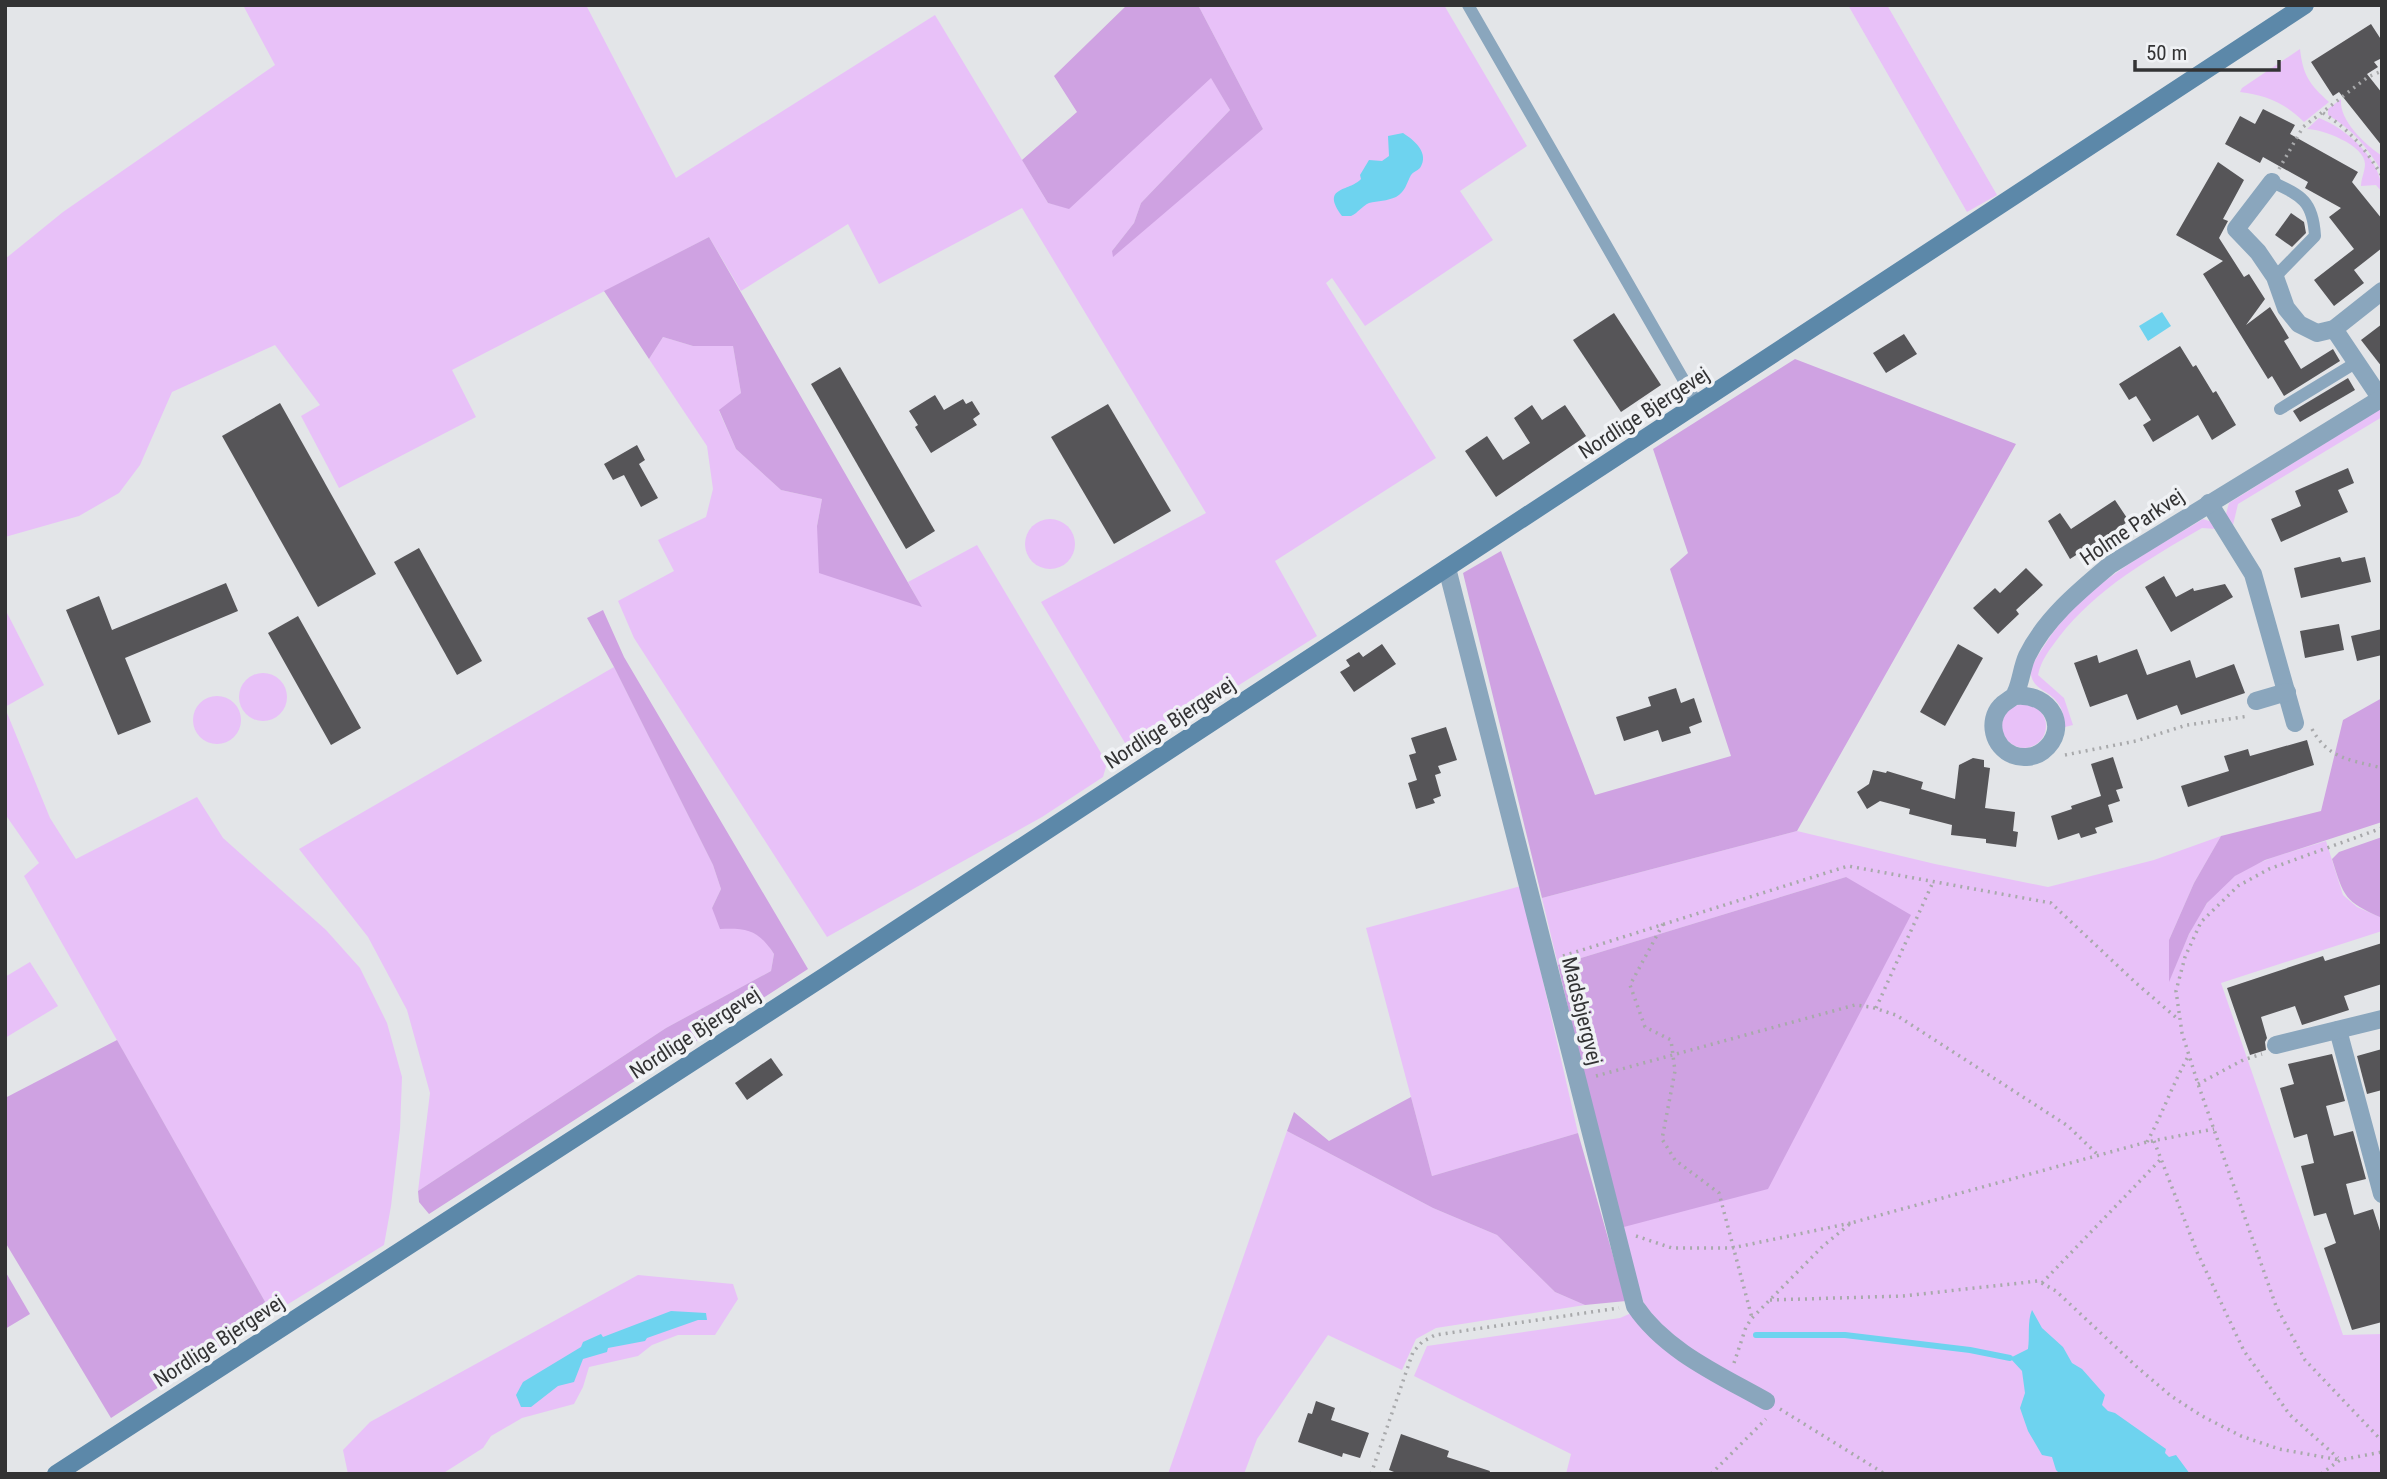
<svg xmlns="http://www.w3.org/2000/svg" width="2387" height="1479" font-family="'Roboto Condensed',sans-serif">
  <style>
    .green { fill: #e8c1f8 }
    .forest { fill: #cfa2e2 }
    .water { fill: #6ed3ef }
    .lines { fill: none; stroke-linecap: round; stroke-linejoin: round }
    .stream { stroke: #6ed3ef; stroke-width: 6 }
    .building { fill: #565558 }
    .path { stroke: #a8a9ab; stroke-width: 3.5; stroke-dasharray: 2 5; stroke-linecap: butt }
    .lane { stroke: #8aa6bd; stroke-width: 12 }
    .street { stroke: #8aa6bd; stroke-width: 18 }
    .secondary { stroke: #5c88a9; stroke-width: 18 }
    .labels { text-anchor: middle; stroke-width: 7; stroke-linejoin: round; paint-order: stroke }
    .street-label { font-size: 21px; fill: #333334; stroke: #f0f2f5 }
  </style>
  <rect width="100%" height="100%" fill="#e3e5e8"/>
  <g class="green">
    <path d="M243,5H586L676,178L935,15L1048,203L1069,208L1211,77L1230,110L1141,203L1134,223L1112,251L1263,129L1198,5H1444L1527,146L1460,191L1493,240L1365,326L1332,278L1326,283L1436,458L1275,561L1317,636L1131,753L1041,602L1206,513L1022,208L879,284L848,224L741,291L709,237L452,370L476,417L339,488L301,416L320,405L275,345L172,392L140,465L119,493L79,516L5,537V259L63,212L275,65Z"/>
    <path d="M1848,5H1887L1997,195L1967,212Z"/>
    <path d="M2300,49C2303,75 2309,84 2329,102L2304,122C2285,103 2266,95 2240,92L2242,88Z"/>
    <path d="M2341,99C2339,121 2365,144 2382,156V172C2368,148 2352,129 2328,115V109Z"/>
    <path d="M2319,118C2346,128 2382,160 2382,192L2376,185L2361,186C2361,179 2365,171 2365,164C2365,145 2322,129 2307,129Z"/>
    <path d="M663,337L693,346H733L741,393L719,411L736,449L781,490L822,499L817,526L921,606L908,582L977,545L1107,763L1103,777L1042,817L827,937L634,638L618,601L674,571L658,540L706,517L713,489L707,446L649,359Z"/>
    <path d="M2382,408V417L2238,504L2233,525L2226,514L2229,503Z"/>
    <path d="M2203,519L2212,522L2216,529L2202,528C2149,559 2097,588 2059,637C2050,649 2041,660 2038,675L2064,698L2073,725L2065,727C2064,718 2063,709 2057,702C2050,691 2034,690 2031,675C2030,666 2039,654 2044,646C2081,586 2144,555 2203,519Z"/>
    <circle cx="1050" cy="544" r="25"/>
    <path d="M5,609L44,685L5,707Z"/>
    <path d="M614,667L713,865L721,889L712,908L764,939L774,954L771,971L666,1028L418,1191L430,1093L407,1010L368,937L299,849Z"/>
    <circle cx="263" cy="697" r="24"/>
    <circle cx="217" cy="720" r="24"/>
    <circle cx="2024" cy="726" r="22"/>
    <path d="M5,708L50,818L76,859L197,797L223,838L326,930L360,968L387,1023L402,1077L400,1129L391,1206L384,1245L272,1314L24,876L39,863L5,814Z"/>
    <path d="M1797,831L1935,864L2048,887L2154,860L2221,836L2194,883L2169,940L2170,979C2186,941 2200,900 2235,876C2261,858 2296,851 2326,841L2343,895L2357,907L2382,918V931L2221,983L2343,1335L2382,1334V1474H1566L1571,1454L1414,1376L1427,1346L1620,1318L1645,1307L1620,1228L1846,877L1558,965L1542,898Z"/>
    <path d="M1521,886L1578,1133L1432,1176L1366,928Z"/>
    <path d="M30,962L58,1006L5,1038V977Z"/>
    <path d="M1287,1131L1433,1208L1497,1235L1555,1292L1585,1305L1436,1328L1416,1339L1402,1370L1328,1335L1257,1439L1244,1474H1168Z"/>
    <path d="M638,1275L733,1284L738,1299L715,1335H678L652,1345L638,1356L589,1367L583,1387L574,1404L522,1418L491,1436L483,1448L442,1474H348L343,1450L370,1422Z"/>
  </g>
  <g class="forest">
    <path d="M1127,5H1198L1263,129L1113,257L1112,251L1134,223L1141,203L1230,110L1211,78L1069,209L1048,203L1022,160L1077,112L1054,76Z"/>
    <path d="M709,237L922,607L819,573L817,526L822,499L781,490L736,449L719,410L741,393L733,346H693L663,337L649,359L604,291Z"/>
    <path d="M1795,359L2016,444L1797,831L1542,898L1463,573L1501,551L1595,795L1731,756L1670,569L1688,553L1653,449Z"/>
    <path d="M603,610L624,657L808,969L429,1214L419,1202L418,1191L666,1028L771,971L774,954C758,930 748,928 720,929L712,908L721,889L713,865L614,667L587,618Z"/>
    <path d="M2382,698V822L2265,860L2235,876L2207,903L2189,934L2169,982V940L2194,883L2221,836L2321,811L2343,720Z"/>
    <path d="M2382,837V918C2344,901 2344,897 2332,859L2339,852Z"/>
    <path d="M1846,877L1911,915L1768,1189L1620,1228L1558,965Z"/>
    <path d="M117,1040L272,1314L111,1418L5,1242V1098Z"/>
    <path d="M1411,1097L1432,1176L1578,1133L1626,1301L1585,1305L1555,1292L1497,1235L1433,1208L1287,1131L1294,1112L1329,1141Z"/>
    <path d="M5,1271L30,1314L5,1329Z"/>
  </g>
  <g class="water">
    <path d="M1403,133C1414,140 1430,153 1420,168C1417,171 1413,172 1411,175C1406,184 1406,191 1396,197C1387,201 1378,201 1369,203C1362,206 1358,213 1351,216H1342C1320,186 1349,192 1361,179L1360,175L1369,160L1382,161L1389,156L1388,136Z"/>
    <path d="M2162,312L2171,326L2148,341L2139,326Z"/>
    <path d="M2032,1310L2042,1328L2063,1347L2072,1363L2082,1369L2105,1395L2102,1405L2108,1411L2115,1413L2166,1449L2165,1453L2169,1457L2176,1455L2190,1474H2060L2056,1470L2052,1457L2042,1455L2028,1431L2020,1408L2025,1393L2022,1371L2010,1358L2028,1349C2030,1336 2027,1322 2032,1310Z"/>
    <path d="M671,1311L706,1313L707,1320H698L647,1338L645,1341L608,1348L607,1352L583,1359L574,1382L558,1386L531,1407H521L516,1395L523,1382L581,1347L583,1342L601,1334L603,1337Z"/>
  </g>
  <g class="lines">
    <path class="stream" d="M1756,1335H1845L1970,1350L2010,1358"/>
  </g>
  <g class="building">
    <path d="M2371,24L2382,41V58L2374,62L2378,67L2367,74L2382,93V146L2339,92L2333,96L2311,62Z"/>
    <path d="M2263,109L2295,125L2290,134L2358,172L2352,182L2382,219V248L2354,270L2364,283L2334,306L2314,280L2354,249L2329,217L2341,208L2305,188L2308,182L2263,157L2260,163L2225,144L2240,116L2255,124Z"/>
    <path d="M2218,162L2244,180L2223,219L2228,221L2219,238L2244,277L2249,274L2265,299L2246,325L2270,307L2289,338L2284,341L2301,369L2333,349L2340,361L2284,396L2272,376L2268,379L2203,274L2223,261L2176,235Z"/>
    <path d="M2291,213L2304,222L2306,233L2292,247L2275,235Z"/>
    <path d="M1614,313L1661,385L1621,412L1573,340Z"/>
    <path d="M2382,324V367L2361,340Z"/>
    <path d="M1904,334L1917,354L1886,373L1873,353Z"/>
    <path d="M2180,346L2193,367L2196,365L2213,393L2216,391L2236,425L2212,440L2198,415L2153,442L2143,425L2151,420L2136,396L2129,400L2119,384Z"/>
    <path d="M840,367L935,531L906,549L811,384Z"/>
    <path d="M2348,378L2355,390L2300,422L2293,411Z"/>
    <path d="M935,395L944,410L963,399L966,404L972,401L980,414L973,419L977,425L931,453L915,427L918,425L909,411Z"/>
    <path d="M280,403L376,574L318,607L222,436Z"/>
    <path d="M1108,404L1171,511L1114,544L1051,437Z"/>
    <path d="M1532,405L1542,420L1565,405L1586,436L1496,497L1465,451L1487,436L1503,460L1530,443L1514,418Z"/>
    <path d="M637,445L645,460L639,464L658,498L641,507L624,475L613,480L604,464Z"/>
    <path d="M2348,468L2354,483L2338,490L2348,512L2281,542L2271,519L2301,506L2295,491Z"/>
    <path d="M2115,500L2129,521L2070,559L2048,521L2060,513L2071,529Z"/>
    <path d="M419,548L482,661L457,675L394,562Z"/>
    <path d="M2340,557L2342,562L2365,557L2371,582L2301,598L2294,568Z"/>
    <path d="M2026,568L2043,585L2016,610L2019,614L1998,634L1973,608L1995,588L2000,593Z"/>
    <path d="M2164,576L2176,597L2193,588L2194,591L2225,584L2233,597L2171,632L2145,587Z"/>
    <path d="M226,583L238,611L125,658L151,722L118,735L66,610L99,596L112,630Z"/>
    <path d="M298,616L361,728L331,745L268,633Z"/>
    <path d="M2339,624L2344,650L2305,658L2300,631Z"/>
    <path d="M2382,629V655L2357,661L2351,636Z"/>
    <path d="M1382,644L1396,664L1354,692L1340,672L1350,666L1346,660L1359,652L1363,657Z"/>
    <path d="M1958,644L1983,658L1945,726L1920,712Z"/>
    <path d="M2137,649L2147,675L2190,660L2196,678L2234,664L2245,693L2181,715L2177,705L2137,720L2127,694L2090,707L2074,663L2097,655L2099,663Z"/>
    <path d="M1676,688L1681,703L1694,698L1702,722L1689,727L1691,733L1662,742L1658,730L1624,741L1616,717L1651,706L1648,697Z"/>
    <path d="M1446,727L1457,760L1438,766L1441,773L1435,775L1441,796L1433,799L1435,803L1416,809L1408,783L1417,780L1409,755L1416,753L1411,738Z"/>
    <path d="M2307,740L2314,765L2188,807L2181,786L2229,771L2224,756L2248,749L2250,756Z"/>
    <path d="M2113,757L2123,788L2116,790L2120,801L2108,805L2113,822L2095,828L2097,833L2081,838L2079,833L2058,840L2051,816L2072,809L2071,806L2101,796L2091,764Z"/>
    <path d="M1973,758L1984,760V767L1990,768L1985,808L2015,812L2013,831L2018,832L2016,847L1986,843V839L1951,835L1952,825L1909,814L1910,809L1880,801L1867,809L1857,792L1869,784L1873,770L1886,773L1887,771L1923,782L1921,789L1955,799L1959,765Z"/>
    <path d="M2382,943V984L2344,996L2349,1010L2302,1025L2295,1006L2261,1017L2267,1038L2265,1042L2266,1050L2250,1055L2227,988L2323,956L2325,961Z"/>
    <path d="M2382,1049V1090L2367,1094L2357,1056Z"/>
    <path d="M2332,1054L2345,1101L2326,1106L2334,1136L2353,1131L2366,1179L2346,1184L2354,1215L2373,1209L2382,1237V1322L2352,1330L2324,1248L2336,1243L2326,1213L2314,1216L2301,1166L2314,1163L2307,1134L2294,1138L2280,1088L2294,1084L2288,1064Z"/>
    <path d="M771,1058L783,1075L747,1100L735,1083Z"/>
    <path d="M1316,1401L1335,1408L1331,1420L1369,1433L1360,1458L1343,1453L1342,1457L1298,1442L1308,1413L1312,1414Z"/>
    <path d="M1401,1434L1449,1451L1447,1457L1490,1471L1489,1474H1399L1389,1470Z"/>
  </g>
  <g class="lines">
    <g class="path">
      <path d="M2323,113C2351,131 2364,147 2382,176"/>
      <path d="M2279,169L2303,127L2368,77L2382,71"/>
      <path d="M2312,729C2328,759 2351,760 2382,768"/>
      <path d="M2065,755L2136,741L2187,725L2249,716"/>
      <path d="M2382,828L2269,869L2238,886L2201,922L2185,957L2176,991L2182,1033L2198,1084L2276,1306L2305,1360L2382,1441"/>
      <path d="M1663,924L1630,985L1645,1027L1671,1040L1675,1071L1662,1139L1675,1160L1719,1193L1752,1318"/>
      <path d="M1563,956L1848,866L2051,903L2136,983L2179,1020"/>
      <path d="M1876,1008L1933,882"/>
      <path d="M1596,1076L1855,1005L1871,1007L1896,1015L2068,1126L2098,1155"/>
      <path d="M2198,1084L2243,1060L2262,1054"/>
      <path d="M2154,1141L2197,1252L2244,1351L2290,1415L2338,1458"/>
      <path d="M2147,1142C2163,1113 2173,1083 2189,1055"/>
      <path d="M1636,1236L1672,1248H1732L1851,1223"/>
      <path d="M2042,1283L2161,1159"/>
      <path d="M1770,1300L1903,1296L2038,1281L2056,1291L2137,1367L2171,1396L2202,1416L2241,1436L2279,1449L2340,1460"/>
      <path d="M1734,1363L1746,1327L1752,1318L1823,1246L1851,1223L2147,1142L2214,1129"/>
      <path d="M1780,1409L1885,1474"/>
      <path d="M1371,1474L1413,1352L1422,1342L1435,1335L1619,1308"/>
      <path d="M1711,1474L1766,1419"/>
      <path d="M2321,1474L2340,1460L2382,1452"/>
    </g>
    <g class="lane">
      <path d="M1468,5L1698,405"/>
      <path d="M2272,182C2302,196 2313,201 2315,236L2275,277"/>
      <path d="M2280,409L2357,362"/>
    </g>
    <g class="street">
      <path d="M2272,182L2236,229L2258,252L2275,277L2286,308L2299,324L2317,333L2334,329L2382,291"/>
      <path d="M2334,329L2381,399"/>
      <path d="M2209,503L2253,574L2295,723"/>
      <path d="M1447,568L1635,1306C1665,1351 1720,1375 1766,1401"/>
      <path d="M2015,696C2051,692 2071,729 2043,751C2035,757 2023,759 2013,755C1993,747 1987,721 2001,706C2006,700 2014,699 2016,692C2021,681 2022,667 2027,656C2045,619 2079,591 2110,565L2382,398"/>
      <path d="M2256,701L2287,692"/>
      <path d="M2338,1030L2382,1194"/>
      <path d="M2276,1045L2382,1019"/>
    </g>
    <path class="secondary" d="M56,1474L825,976L2305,5"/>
  </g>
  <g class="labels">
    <g class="street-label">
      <text transform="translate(1644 413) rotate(-33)" y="7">Nordlige Bjergevej</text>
      <text transform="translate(2132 527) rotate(-34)" y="7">Holme Parkvej</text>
      <text transform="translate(1170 723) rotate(-33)" y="7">Nordlige Bjergevej</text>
      <text transform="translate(1582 1011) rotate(76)" y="7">Madsbjergvej</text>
      <text transform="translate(695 1033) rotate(-33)" y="7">Nordlige Bjergevej</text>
      <text transform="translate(219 1341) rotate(-33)" y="7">Nordlige Bjergevej</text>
    </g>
  </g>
  <rect width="2387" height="1479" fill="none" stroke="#333334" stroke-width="14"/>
  <path d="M2135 60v10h144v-10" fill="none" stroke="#333334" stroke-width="3.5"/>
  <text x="2146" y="60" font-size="21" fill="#333334" stroke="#f0f2f5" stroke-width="5" paint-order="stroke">50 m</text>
</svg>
